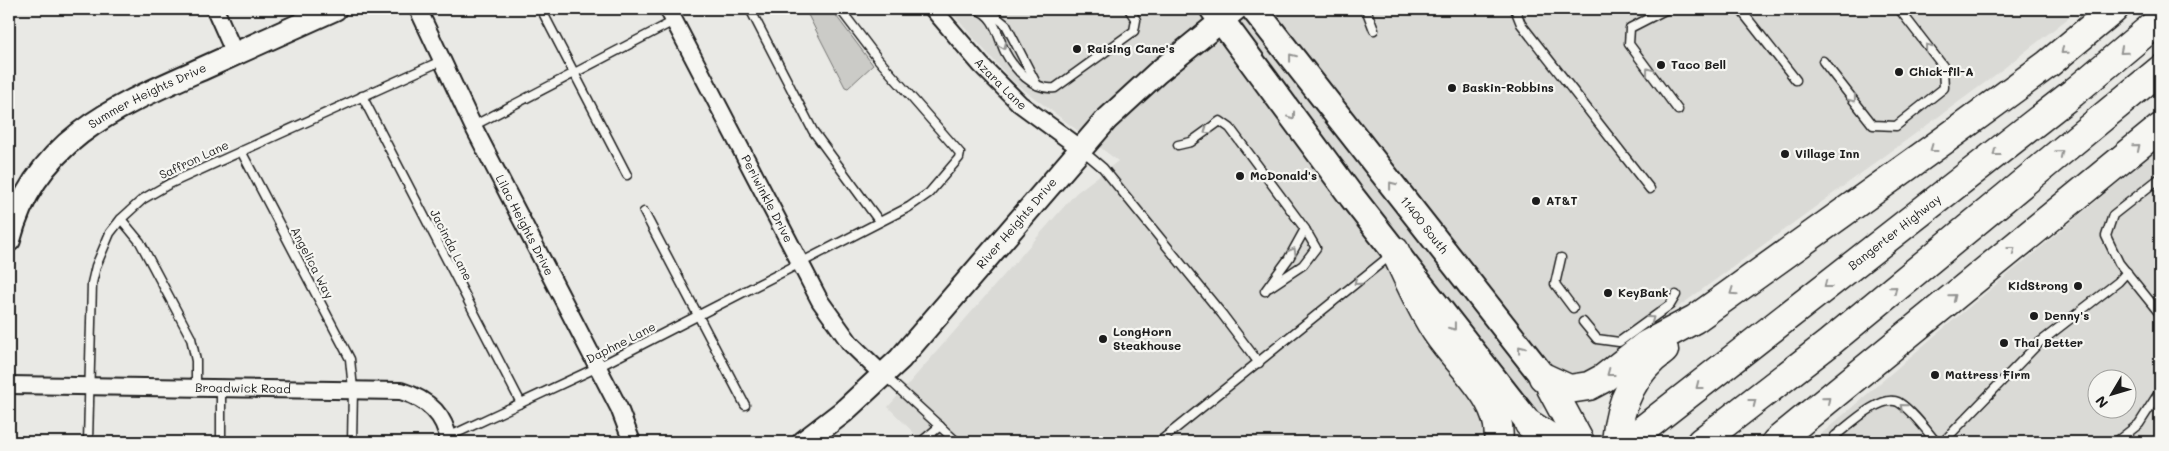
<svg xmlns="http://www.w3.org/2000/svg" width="2169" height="451" font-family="Mali,sans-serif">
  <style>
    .built { fill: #dadad6; fill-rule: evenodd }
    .green { fill: #cbcbc7; stroke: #747472 }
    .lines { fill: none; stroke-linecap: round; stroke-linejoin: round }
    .lane-casing { stroke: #1c1c1c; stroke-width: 11 }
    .street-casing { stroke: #1c1c1c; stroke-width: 20 }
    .secondary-casing { stroke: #1c1c1c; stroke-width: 26 }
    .primary-casing { stroke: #1c1c1c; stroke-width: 29 }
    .highway-casing { stroke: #1c1c1c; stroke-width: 31 }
    .lane { stroke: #f6f6f2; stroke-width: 8 }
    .street { stroke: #f6f6f2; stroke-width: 16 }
    .secondary { stroke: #f6f6f2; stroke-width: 22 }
    .primary { stroke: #f6f6f2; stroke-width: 25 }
    .highway { stroke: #f6f6f2; stroke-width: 28 }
    .oneway { stroke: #949492 }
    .poi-dot { fill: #1c1c1c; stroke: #f6f6f2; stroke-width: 2 }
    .labels { text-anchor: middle; stroke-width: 4.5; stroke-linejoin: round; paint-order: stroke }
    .poi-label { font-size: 12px; font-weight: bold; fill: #1c1c1c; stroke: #f6f6f2; text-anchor: start }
    .street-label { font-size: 12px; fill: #1c1c1c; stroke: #f6f6f2 }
  </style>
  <rect width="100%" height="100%" fill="#e9e9e5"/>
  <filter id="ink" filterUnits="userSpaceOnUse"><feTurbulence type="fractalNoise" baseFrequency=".02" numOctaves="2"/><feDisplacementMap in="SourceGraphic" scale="10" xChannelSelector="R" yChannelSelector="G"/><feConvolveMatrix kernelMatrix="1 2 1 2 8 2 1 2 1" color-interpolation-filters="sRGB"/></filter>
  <g filter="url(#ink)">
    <g class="built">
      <path d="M948,9H2080L1990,79L1592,370L1499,442H923L888,407L1076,193L1118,161L1012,81Z"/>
      <path d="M2160,148V442H1812L1932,338ZM2096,378H2126V408H2096Z"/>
    </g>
    <path class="green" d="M805,9H831L873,65L848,88L845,87Z"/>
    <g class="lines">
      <g class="lane-casing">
        <g id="lane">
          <path d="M541,9L627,175"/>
          <path d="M750,9L813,131L879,221"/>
          <path d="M976,9C996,16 997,35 1005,52C1014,69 1034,91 1055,88L1134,31L1136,20L1129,9"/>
          <path d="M1366,9L1374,30"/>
          <path d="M1515,9L1521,24L1650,189"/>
          <path d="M1667,9L1630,28L1629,44L1678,110"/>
          <path d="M1740,9L1796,80"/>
          <path d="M981,11H989L1006,25L1037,85"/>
          <path d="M1823,61L1873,125L1896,126L1944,88L1943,66L1899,9"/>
          <path d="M362,96L521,403"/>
          <path d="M473,126L674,21"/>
          <path d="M1178,145L1191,142L1220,121L1230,128L1305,229L1289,258L1265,291"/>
          <path d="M241,151L350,359L353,389L352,442"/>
          <path d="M1083,151L1103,168L1222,314L1259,363"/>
          <path d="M2160,178L2113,215L2106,236L2119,263L2160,314"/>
          <path d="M644,212L745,405"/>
          <path d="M121,219L140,242L191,338L196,361V387"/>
          <path d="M1561,258L1555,284L1573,308"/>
          <path d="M1270,287L1303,265L1316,248L1305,229"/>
          <path d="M1583,322L1597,339L1619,342L1670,305L1676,295"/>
          <path d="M885,376L957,442"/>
          <path d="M448,437L598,367L909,207L929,193L959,158L960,153L878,59L840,9"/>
          <path d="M88,442L92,283L96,266L110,233L121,219L143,199L169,184L441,61"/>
          <path d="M221,442V387"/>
          <path d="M921,442L940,426"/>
          <path d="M1159,442L1391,255"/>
          <path d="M1833,442L1835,436C1848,426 1881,394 1898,402C1911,409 1927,431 1936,442"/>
          <path d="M1943,442L2039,343L2118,282L2127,272"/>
          <path d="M2116,442L2139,424L2160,391"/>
        </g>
      </g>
      <g class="street-casing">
        <g id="street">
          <path d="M215,9L235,54"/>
          <path id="s1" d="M418,9L473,126L619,408L632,442"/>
          <path id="s2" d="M668,9L820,301L850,343L884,376"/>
          <path id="s3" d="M933,9L981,65L1020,104L1080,148"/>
          <path id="s4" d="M9,385L401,391C427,399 445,414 449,442"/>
        </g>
      </g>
      <g class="secondary-casing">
        <g id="secondary">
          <path id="s5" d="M9,240C35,138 120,105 206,67C249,48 292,28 335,9"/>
          <path id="s6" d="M804,442L843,412L900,359L1106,120L1157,73L1236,9"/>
        </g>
      </g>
      <g class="primary-casing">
        <g id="primary">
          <path d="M1213,9L1352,197L1542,440"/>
          <path id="s7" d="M1254,9L1555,392"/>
        </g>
      </g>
      <g class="highway-casing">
        <g id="highway">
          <path d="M1395,251C1408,278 1420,308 1437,333C1458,365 1505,401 1498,442"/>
          <path d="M1543,377L1569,389L1589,386L1604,378L1646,345L1695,319L1943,141L2048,64L2114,9"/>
          <path d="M1551,388L1580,442"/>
          <path d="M1529,424L1557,442"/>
          <path d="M1616,442C1619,405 1633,372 1664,350"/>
          <path id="s8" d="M1627,442L2073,93L2160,20"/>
          <path d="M1701,442L1829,343L2160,70"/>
          <path d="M1776,442L2160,128"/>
        </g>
      </g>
      <use href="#lane" class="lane"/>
      <use href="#street" class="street"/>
      <use href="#secondary" class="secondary"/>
      <use href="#primary" class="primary"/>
      <use href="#highway" class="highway"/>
    </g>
    <defs><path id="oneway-chevron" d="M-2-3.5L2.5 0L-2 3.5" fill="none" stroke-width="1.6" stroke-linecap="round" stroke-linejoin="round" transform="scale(1.25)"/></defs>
    <g class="oneway">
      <use href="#oneway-chevron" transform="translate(1003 46) rotate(67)"/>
      <use href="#oneway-chevron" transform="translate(1928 47) rotate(-128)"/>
      <use href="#oneway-chevron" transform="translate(2064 51) rotate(140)"/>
      <use href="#oneway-chevron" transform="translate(2123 51) rotate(140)"/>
      <use href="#oneway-chevron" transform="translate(1292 57) rotate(-128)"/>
      <use href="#oneway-chevron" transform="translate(1649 71) rotate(-127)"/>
      <use href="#oneway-chevron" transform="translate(1853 99) rotate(52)"/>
      <use href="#oneway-chevron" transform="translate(1292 116) rotate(54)"/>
      <use href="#oneway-chevron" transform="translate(1207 131) rotate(144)"/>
      <use href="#oneway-chevron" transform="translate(2137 147) rotate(-40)"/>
      <use href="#oneway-chevron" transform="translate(1933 149) rotate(144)"/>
      <use href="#oneway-chevron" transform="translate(1996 153) rotate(142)"/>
      <use href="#oneway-chevron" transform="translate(2060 153) rotate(-39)"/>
      <use href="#oneway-chevron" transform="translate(1392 185) rotate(-128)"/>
      <use href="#oneway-chevron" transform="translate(2012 250) rotate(-38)"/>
      <use href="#oneway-chevron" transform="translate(1293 251) rotate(-61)"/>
      <use href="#oneway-chevron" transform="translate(1357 282) rotate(141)"/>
      <use href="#oneway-chevron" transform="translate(1827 285) rotate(142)"/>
      <use href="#oneway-chevron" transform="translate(1894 289) rotate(-39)"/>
      <use href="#oneway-chevron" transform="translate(1733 292) rotate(145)"/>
      <use href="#oneway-chevron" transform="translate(1953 297) rotate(-39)"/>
      <use href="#oneway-chevron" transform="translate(1651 319) rotate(-36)"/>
      <use href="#oneway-chevron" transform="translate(1453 327) rotate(52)"/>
      <use href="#oneway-chevron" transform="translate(1521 349) rotate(-128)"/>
      <use href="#oneway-chevron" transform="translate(1610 373) rotate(143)"/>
      <use href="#oneway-chevron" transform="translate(1699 386) rotate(142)"/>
      <use href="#oneway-chevron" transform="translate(1827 400) rotate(-40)"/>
      <use href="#oneway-chevron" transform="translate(1753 402) rotate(-38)"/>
      <use href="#oneway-chevron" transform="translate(1903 407) rotate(-141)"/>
    </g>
  </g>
  <g class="poi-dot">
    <circle cx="1077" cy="49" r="5"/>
    <circle cx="1661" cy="65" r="5"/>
    <circle cx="1899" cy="72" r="5"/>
    <circle cx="1452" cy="88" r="5"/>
    <circle cx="1785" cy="154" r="5"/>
    <circle cx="1240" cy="176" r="5"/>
    <circle cx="1536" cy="201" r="5"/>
    <circle cx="2078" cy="286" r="5"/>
    <circle cx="1608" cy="293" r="5"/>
    <circle cx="2034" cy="316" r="5"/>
    <circle cx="1103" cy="339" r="5"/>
    <circle cx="2004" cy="343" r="5"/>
    <circle cx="1935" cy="375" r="5"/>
  </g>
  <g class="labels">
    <g class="poi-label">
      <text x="1087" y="53">Raising Cane's</text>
      <text x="1671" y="69">Taco Bell</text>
      <text x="1909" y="76">Chick-fil-A</text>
      <text x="1462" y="92">Baskin-Robbins</text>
      <text x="1795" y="158">Village Inn</text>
      <text x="1250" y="180">McDonald's</text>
      <text x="1546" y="205">AT&amp;T</text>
      <text x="2068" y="290" text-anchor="end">KidStrong</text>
      <text x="1618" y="297">KeyBank</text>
      <text x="2044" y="320">Denny's</text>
      <text x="1113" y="336">LongHorn<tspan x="1113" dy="14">Steakhouse</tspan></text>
      <text x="2014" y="347">Thai Better</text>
      <text x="1945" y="379">Mattress Firm</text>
    </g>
    <g class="street-label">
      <text dy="4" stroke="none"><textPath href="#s3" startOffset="101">Azara Lane</textPath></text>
      <text dy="4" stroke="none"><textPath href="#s5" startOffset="208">Summer Heights Drive</textPath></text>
      <text transform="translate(194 160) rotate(-25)" y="4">Saffron Lane</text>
      <text dy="4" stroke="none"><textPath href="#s2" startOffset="214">Periwinkle Drive</textPath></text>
      <text dy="4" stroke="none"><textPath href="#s6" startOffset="306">River Heights Drive</textPath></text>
      <text dy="4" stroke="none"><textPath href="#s7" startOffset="275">11400 South</textPath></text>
      <text dy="4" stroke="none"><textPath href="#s1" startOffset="241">Lilac Heights Drive</textPath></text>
      <text dy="4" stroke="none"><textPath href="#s8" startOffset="340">Bangerter Highway</textPath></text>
      <text transform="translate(451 245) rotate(63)" y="4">Jacinda Lane</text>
      <text transform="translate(312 263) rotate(63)" y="4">Angelica Way</text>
      <text transform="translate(621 343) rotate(-27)" y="4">Daphne Lane</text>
      <text dy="4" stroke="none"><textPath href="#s4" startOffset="234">Broadwick Road</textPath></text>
    </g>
  </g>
  <rect width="2169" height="451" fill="none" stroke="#f6f6f2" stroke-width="30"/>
  <rect x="15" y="15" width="2139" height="421" fill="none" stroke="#1c1c1c" stroke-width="2" filter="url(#ink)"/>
  <g transform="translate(2112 394) rotate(232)"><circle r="24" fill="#f6f6f2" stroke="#9f9f9c"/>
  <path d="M0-4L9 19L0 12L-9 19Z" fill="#1c1c1c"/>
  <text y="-8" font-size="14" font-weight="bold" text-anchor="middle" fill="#1c1c1c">N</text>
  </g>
</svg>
